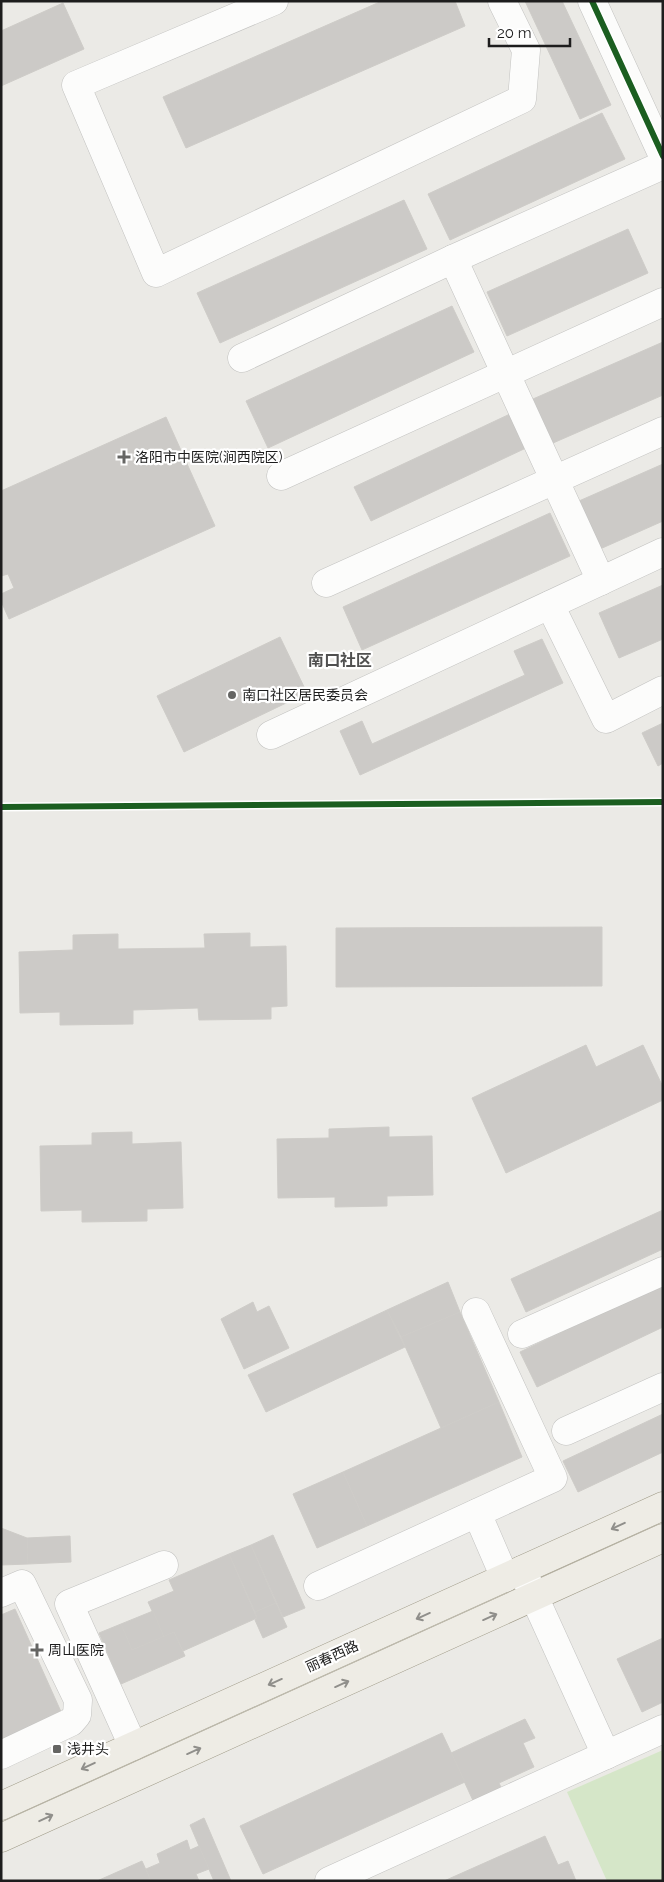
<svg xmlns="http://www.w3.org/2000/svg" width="664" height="1882" font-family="Raleway,'Noto Sans SC',sans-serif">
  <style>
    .grass { fill: #d5e6c8 }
    .building { fill: #cccac7; stroke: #ceccc8 }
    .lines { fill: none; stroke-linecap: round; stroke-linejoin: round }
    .minor-casing { stroke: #c2c2c0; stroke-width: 29 }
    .major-casing { stroke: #9e9986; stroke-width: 29 }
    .minor { stroke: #fcfcfb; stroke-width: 28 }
    .major { stroke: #eeece5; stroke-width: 28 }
    .cycleway-casing { stroke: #fff; stroke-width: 9 }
    .cycleway { stroke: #1b5e20; stroke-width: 6 }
    .oneway { stroke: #908f8b }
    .poi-dot { fill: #656563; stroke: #fff; stroke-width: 2 }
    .labels { text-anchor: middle; stroke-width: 4.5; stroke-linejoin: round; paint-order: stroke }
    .poi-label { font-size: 14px; fill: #1d1d1d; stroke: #fff; text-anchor: start }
    .street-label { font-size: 14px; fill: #1d1d1d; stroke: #fff }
    .quarter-label { font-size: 16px; font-weight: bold; fill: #505050; stroke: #fff }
  </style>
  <rect width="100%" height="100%" fill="#ebeae6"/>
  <path class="grass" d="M663,1750V1881H607L567,1792Z"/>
  <g class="building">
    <path d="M382,1H455L465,26L186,148L163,97Z"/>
    <path d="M525,1H562L611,105L580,119Z"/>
    <path d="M63,3L84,49L1,86V31Z"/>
    <path d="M602,113L625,159L450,240L428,194Z"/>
    <path d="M404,200L427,249L220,343L197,293Z"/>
    <path d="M628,229L648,273L507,336L487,292Z"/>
    <path d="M452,306L474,352L268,448L246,401Z"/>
    <path d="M663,342V395L553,443L533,399Z"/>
    <path d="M510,414L526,448L371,521L354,487Z"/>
    <path d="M166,417L215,526L9,619L1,601V594L14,588L8,574L1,576V491Z"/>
    <path d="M663,464V521L600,549L579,501Z"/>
    <path d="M550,513L570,556L362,650L343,607Z"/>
    <path d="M663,585V639L619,658L599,613Z"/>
    <path d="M280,637L307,693L184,752L157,696Z"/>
    <path d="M542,639L563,683L360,775L340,731L362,721L372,744L525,675L514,651Z"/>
    <path d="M663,723V763L658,766L642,733Z"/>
    <path d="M602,927V986L336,987V928Z"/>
    <path d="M250,933V947L286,946L287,1006L271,1007V1019L199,1020L198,1008L133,1010V1024L60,1025V1012L20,1013L19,952L73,950V935L118,934V949L205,948L204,934Z"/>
    <path d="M586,1045L596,1067L643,1045L663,1087V1100L506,1173L472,1098Z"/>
    <path d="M389,1127V1137L432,1136L433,1195L387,1196V1206L335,1207V1197L278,1198L277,1139L329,1138V1129Z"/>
    <path d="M132,1132V1144L181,1142L183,1208L147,1209V1221L82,1222V1210L41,1211L40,1146L92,1145V1133Z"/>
    <path d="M663,1210V1249L526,1312L511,1279Z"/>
    <path d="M448,1282L460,1312L401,1337L387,1310Z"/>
    <path d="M661,1285L663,1288V1327L537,1387L520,1352Z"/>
    <path d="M253,1302L257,1312L269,1306L289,1348L244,1369L221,1319Z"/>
    <path d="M387,1310L405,1347L266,1412L248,1375Z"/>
    <path d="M460,1312L499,1402L441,1428L401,1337Z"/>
    <path d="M499,1402L522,1457L367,1526L343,1472Z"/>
    <path d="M663,1414V1452L578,1492L563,1461Z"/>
    <path d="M343,1472L367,1526L317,1548L293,1494Z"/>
    <path d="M1,1528L27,1538L28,1564L1,1565Z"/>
    <path d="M273,1535L305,1608L283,1617L251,1545Z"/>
    <path d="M70,1536L71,1562L28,1564L27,1538Z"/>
    <path d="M251,1545L276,1603L255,1612L229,1554Z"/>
    <path d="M229,1554L257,1618L183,1651L174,1632L164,1637L148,1602L174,1591L169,1580Z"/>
    <path d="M276,1603L287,1627L263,1638L255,1620L257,1618L255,1612Z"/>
    <path d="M15,1609L62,1714L1,1741V1615Z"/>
    <path d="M153,1611L164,1637L132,1650L121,1624Z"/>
    <path d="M121,1624L132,1650L174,1632L185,1656L121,1684L99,1633Z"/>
    <path d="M663,1638V1702L642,1712L617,1659Z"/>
    <path d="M525,1719L535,1738L523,1743L534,1767L499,1783L504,1794L476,1807L451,1753Z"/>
    <path d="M442,1733L465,1782L263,1874L240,1826Z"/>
    <path d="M204,1818L231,1881H214L190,1825Z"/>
    <path d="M545,1836L558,1865L568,1861L576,1881H444Z"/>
    <path d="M187,1840L190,1850L199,1846L209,1869L196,1874L199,1881H151L146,1869L160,1863L157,1854Z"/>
    <path d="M142,1861L151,1881H97Z"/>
  </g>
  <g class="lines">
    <g class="minor-casing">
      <g id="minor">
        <path d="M274,1L76,85L156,273L522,99L526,50L502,1"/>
        <path d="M592,1L663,156"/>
        <path d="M453,259L601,581"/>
        <path d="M242,358L453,259L663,165"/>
        <path d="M281,476L663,302"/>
        <path d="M326,583L663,431"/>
        <path d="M550,605L606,719L663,690"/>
        <path d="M271,735L663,552"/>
        <path d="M522,1334L663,1271"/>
        <path d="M566,1431L663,1387"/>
        <path d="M477,1513L505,1578"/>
        <path d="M522,1570L606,1755"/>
        <path d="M318,1586L553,1478L476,1312"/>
        <path d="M1,1593L22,1584L78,1700L77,1715L71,1722L1,1755"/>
        <path d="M133,1746L69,1604L164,1565"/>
        <path d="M329,1881L663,1729"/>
      </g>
    </g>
    <g class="major-casing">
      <g id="major">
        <path d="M1,1806L663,1506"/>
        <path d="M1,1838L663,1538"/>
      </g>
    </g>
    <use href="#minor" class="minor"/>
    <use href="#major" class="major"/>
    <g class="cycleway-casing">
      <g id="cycleway">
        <path d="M592,1L663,156"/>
        <path d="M1,807L663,802"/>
      </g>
    </g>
    <use href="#cycleway" class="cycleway"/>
  </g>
  <defs><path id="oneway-shaft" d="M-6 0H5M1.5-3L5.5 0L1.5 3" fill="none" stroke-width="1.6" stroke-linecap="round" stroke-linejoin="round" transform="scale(1.25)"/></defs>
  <g class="oneway">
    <use href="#oneway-shaft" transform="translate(618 1526) rotate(155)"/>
    <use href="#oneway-shaft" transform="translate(423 1616) rotate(156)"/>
    <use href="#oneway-shaft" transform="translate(490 1617) rotate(-24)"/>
    <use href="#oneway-shaft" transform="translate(275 1682) rotate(156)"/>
    <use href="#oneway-shaft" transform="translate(342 1684) rotate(-24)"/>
    <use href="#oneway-shaft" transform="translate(194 1751) rotate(-24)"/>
    <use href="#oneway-shaft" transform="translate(88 1766) rotate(155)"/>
    <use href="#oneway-shaft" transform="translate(46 1818) rotate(-25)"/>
  </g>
  <g class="poi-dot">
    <path d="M121.5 449.5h5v5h5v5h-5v5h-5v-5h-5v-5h5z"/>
    <circle cx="232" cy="695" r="5"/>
    <path d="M34.5 1642.5h5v5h5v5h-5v5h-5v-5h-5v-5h5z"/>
    <rect x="52" y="1744" width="10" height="10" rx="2.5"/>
  </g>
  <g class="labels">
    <g class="poi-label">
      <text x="135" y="462">洛阳市中医院(涧西院区)</text>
      <text x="242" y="700">南口社区居民委员会</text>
      <text x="48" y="1655">周山医院</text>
      <text x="67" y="1754">浅井头</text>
    </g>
    <g class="street-label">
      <text transform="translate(332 1656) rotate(-24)" y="5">丽春西路</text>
    </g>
    <g class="quarter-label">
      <text x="340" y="666">南口社区</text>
    </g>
  </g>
  <rect width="664" height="1882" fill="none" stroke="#1d1d1d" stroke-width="5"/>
  <path d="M489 38v8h81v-8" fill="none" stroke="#1d1d1d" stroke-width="2.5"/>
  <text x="497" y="38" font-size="15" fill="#1d1d1d" stroke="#ffffff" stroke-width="4" paint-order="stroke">20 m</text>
</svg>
